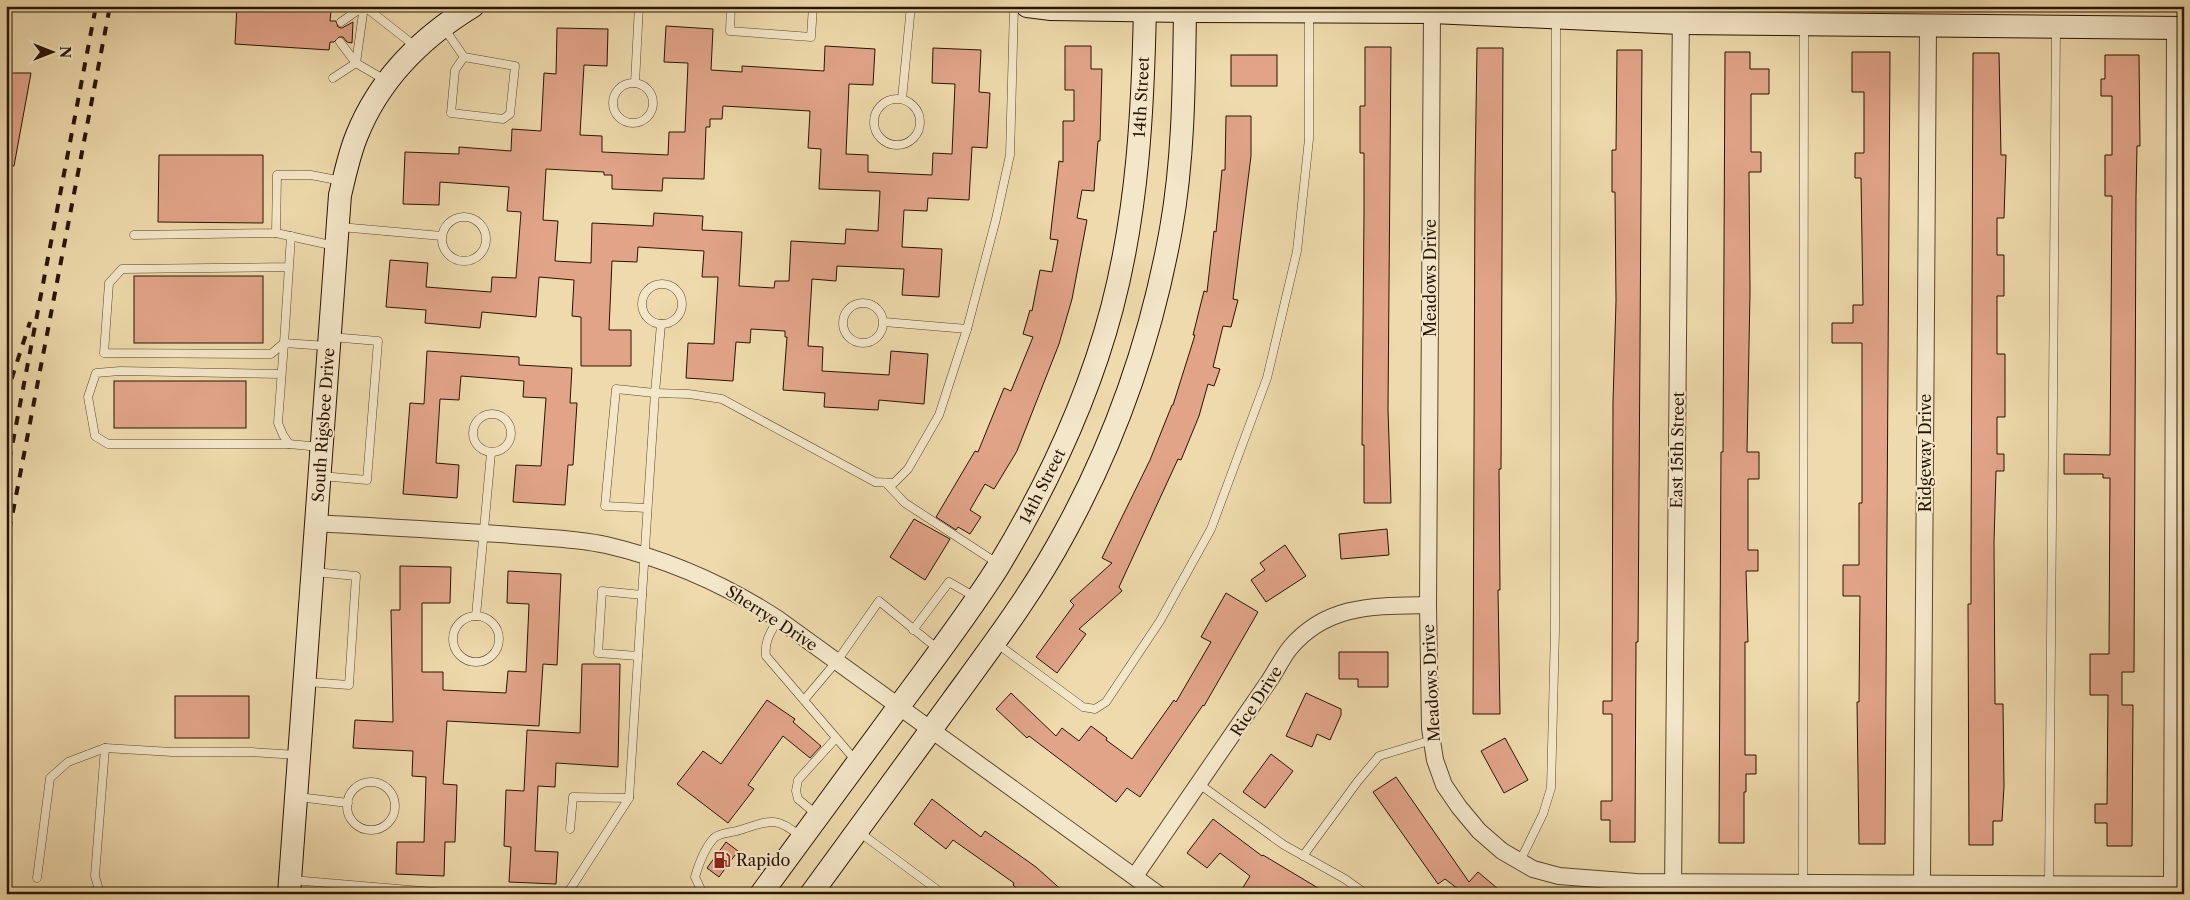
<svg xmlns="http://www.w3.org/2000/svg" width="2190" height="900" font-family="'Libre Caslon Text',serif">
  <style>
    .building { fill: #e1a489; stroke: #281400; fill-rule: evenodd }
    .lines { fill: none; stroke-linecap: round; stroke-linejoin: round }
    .lane-casing { stroke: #5a462b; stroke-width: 9 }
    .street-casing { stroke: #5a462b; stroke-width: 18 }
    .secondary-casing { stroke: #281400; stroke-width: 24 }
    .lane { stroke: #f4e7c9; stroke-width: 8 }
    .street { stroke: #f4e7c9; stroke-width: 16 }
    .secondary { stroke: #f4e7c9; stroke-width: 22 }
    .rail { stroke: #281400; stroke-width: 4; stroke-dasharray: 9 9; stroke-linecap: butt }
    .labels { text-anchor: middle; stroke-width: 4; stroke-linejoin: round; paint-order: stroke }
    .street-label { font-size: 16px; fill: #281400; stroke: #f4e7c9 }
    .poi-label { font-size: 16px; fill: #281400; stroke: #f4e7c9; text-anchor: start }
  </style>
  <rect width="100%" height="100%" fill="#eedaac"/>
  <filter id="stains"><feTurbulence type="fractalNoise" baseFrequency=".004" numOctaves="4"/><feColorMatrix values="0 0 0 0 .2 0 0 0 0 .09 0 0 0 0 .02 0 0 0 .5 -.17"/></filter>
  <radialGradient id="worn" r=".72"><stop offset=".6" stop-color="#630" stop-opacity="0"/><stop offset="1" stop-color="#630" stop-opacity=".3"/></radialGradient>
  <g class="building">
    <path d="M237,6L331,10L330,21H336L338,27L342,28L353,22L352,43L347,42L343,37H339L334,42H330L329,50L235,44Z"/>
    <path d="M666,26L713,29L711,70L742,72V66L824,71L825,46L875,49L873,85L849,84L846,154L868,155V172L932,175L933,153L952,154L955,84L932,83L933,48L981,50L979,92L990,93L987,148L972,147L969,200L928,198L927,211L904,210L902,247L942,249L939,297L902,295L904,269L837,266L836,281L812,279L808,346L823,347L822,371L889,375L891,351L928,354L924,404L879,400L878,410L824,407L825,393L783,390L787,337H785V331L751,329L750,343L736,342L733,381L686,378L688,343L714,344L718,277H702L704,251L638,247L637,262L612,261L609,330H631V366H581V317L572,316L574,280L539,277L536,317L482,312L480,328L425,323L426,310L386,307L390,260L428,263L426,287L491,292L492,277L516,278L521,212L507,211L509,187L440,182L439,205L403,204L405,152L459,154V147L511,151L512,129L541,131L544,73L556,74L557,28L608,29L607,66L584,65L580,135L602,136V152L668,155L669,132H685L688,63L664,62ZM723,106L810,111L808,148L821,149L819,189L880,191L878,231L846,229L845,244L791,241L789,281H775L774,288L739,286L742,232L702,230L703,216L654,213L653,226L592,223L591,263L555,261L558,221L543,220L546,169L604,172V175H612V189L662,191L663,178L704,179L706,127H710V119H722Z"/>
    <path d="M1065,46H1091V69H1102L1100,141H1098L1094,191L1082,190L1077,218L1087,220L1072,299L1059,344L1017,451L994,489L985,484L970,510L981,517L970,534L958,527L956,530L936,517L975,451L978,452L1004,388L1011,391L1033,337L1023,334L1030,310L1032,311L1040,270L1052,272L1058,240L1050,239L1059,161L1063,162V121H1074V90H1065Z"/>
    <path d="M1365,47H1391L1388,409L1391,503H1364V445H1362L1364,213V153H1360V106H1365Z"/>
    <path d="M1477,48H1503L1501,469H1499L1500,590H1498L1500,714H1473L1475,176Z"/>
    <path d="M1617,50H1642L1638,642H1636L1635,842H1610V820H1601V801H1612V714H1603V701H1612L1613,402L1616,301L1615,192H1612V150H1616Z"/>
    <path d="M1725,52H1750V69H1769V94H1751V152H1761V172H1749L1750,292L1747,452H1759V479H1748V550H1758V571H1746L1748,642H1745V755H1756V774H1746V792H1744V843H1719L1721,452H1723Z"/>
    <path d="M1852,52H1890L1885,844H1859L1857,702H1859L1860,596H1843V565H1859V503H1862V343H1832V323H1853V305H1863L1861,178H1855V153H1864V92H1852Z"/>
    <path d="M1973,53H1999L2001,155H2006L2004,218H1997V255H2004V296H1997V354H2005V417H1997V454H2004V471H1996L1994,543L1995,704H2003L2004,786L2002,821H1993V845H1969L1968,604H1971V556Z"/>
    <rect x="1231" y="55" width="46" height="31"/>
    <path d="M2105,55H2139L2140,146H2137L2136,196L2134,672H2122V705H2133L2132,846H2107V823H2095V804H2107L2108,695H2090V654H2109L2110,478H2103V474H2064V454L2110,455L2112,196H2105V155H2112V96H2101V79H2105Z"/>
    <path d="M6,73H31L14,166H6Z"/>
    <path d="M1226,116H1251V156L1233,299L1238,300L1231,327L1223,326L1213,367L1220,369L1214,386L1208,384L1199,416L1181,460L1178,459L1119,587L1122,591L1079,629L1086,634L1057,673L1036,657L1074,605L1070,601L1112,563L1102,558L1150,460L1172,405H1173L1195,335H1193L1204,291L1207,292L1214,231L1216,232L1222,170H1225Z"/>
    <path d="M159,155H263V223L158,222Z"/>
    <rect x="134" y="276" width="129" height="67"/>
    <path d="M427,351L519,357V365L572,368L570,403H577L573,465H568L565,505L513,502L516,465L541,466L546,398L523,397L524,381L461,376L459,400L440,399L436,463L459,465L457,498L403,494L410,403L424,404Z"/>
    <rect x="114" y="381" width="132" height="47"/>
    <path d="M914,519L950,539L925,580L890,557Z"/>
    <path d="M1387,529L1389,555L1341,559L1339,534Z"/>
    <path d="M1285,545L1306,576L1266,602L1251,580L1265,570L1260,563Z"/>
    <path d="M400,566L451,567L450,603H422V672H443V690L506,693L508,671L526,672L529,604L507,603L508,571L561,574L557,665L543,664L539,726L447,721L443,784L457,785L455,842H445L444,876L396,874L397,842H424L426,777L412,776L413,751L353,748L355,720L393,722L391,610H400Z"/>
    <path d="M1226,593L1258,612L1204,706L1203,705L1140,797L1127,788L1116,802L1029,736L1027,738L996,709L1011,693L1056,736L1062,728L1079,741L1091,726L1107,738L1106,740L1132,759L1174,700L1176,702L1211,642L1201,637Z"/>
    <path d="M1339,652H1388V687H1358V679H1339Z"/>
    <path d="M582,664H620L618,767L556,763L555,787L538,786L535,851L558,852L556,884L509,882L511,847L504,846L506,790L524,791L527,730L580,733Z"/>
    <path d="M1306,693L1341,709V715L1330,740L1317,734L1312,747L1286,736Z"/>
    <rect x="175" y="696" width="74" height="42"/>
    <path d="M767,700L795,719L793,722L821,746L810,758L783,736L748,785L754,789L728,823L677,784L703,751L721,764Z"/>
    <path d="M1505,738L1528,780L1504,793L1481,751Z"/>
    <path d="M1271,754L1293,771L1265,808L1243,792Z"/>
    <path d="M1396,777L1469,882L1478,872L1504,894H1460L1462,892L1445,879L1438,884L1373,792Z"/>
    <path d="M932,799L981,837L985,831L1036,867L1066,894H1023L1013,885L1014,883L953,840L946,849L914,824Z"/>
    <path d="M1213,819L1262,856L1263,855L1328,894H1239L1250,876L1220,853L1207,868L1187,853Z"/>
    <path d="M726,842L738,851L719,877L707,868Z"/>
  </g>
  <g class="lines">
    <g class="lane-casing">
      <g id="lane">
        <path d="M364,6L415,46"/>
        <path d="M731,6L730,31L811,37L813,6"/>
        <path d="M341,22L364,6"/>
        <path d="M444,28L464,57L515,66L510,114L503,119L451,113L455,70L464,57"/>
        <path d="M340,42L356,63L385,80"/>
        <path d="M333,78L356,63L364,6"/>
        <path d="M635,83L639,6"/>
        <circle cx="633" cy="103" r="20"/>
        <circle cx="897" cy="122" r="23"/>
        <path d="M902,99L911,6"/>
        <circle cx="464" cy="239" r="22"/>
        <path d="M340,227L442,236"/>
        <path d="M276,233L335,246"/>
        <path d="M134,235L276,233L277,175H311L342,181"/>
        <path d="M289,267L122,269L109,283L104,353L271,354L284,343L291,236"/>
        <circle cx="662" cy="304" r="20"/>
        <circle cx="863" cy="323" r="20"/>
        <path d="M884,322L967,329"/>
        <path d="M281,374L120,371L96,373L88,397L95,436L108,444H289"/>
        <circle cx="492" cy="433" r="19"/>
        <path d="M320,447L289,444L283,435L278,423L284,343L327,346"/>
        <path d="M321,476L367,480L378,341L331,337"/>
        <path d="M886,483L905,503L997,563"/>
        <path d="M647,508L605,506L616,389L655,393L661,324"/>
        <path d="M476,616L491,453"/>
        <circle cx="476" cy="639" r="23"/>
        <path d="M778,619C771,632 764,641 766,656L856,761"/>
        <path d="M913,630L949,582L975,597"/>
        <path d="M996,643L1083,707L1095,709L1106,702L1160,621L1211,529L1267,378L1297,251L1309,139V14"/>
        <path d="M638,656L598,653L602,591L642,595"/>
        <path d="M307,682L349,685L356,576L314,572"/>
        <path d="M804,700L837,661L879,601L938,649"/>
        <circle cx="371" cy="806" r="24"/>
        <path d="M1199,784L1284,845L1345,879L1366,894"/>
        <path d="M298,797L348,803"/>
        <path d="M816,814L798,799L796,791L798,780L836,738"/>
        <path d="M570,829L573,797L629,798"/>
        <path d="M859,832L943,894"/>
        <path d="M1303,856L1358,781L1379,756L1432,740"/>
        <path d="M1520,861L1543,814L1551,788L1555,630L1556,20"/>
        <path d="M37,878L50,778L68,762L105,748L172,752H251L297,755"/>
        <path d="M292,880L457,894"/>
        <path d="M1803,882L1804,25"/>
        <path d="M2049,884L2056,28"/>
        <path d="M100,894L95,876L105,748"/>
        <path d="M565,894L571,888L629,798L655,393L689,394L722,399L875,482L894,483L908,469L939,415L967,329L996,219L1010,155L1014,6"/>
        <path d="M703,894L695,877C699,863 704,849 714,838C721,832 732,833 740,830C768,821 776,815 801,837"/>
      </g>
    </g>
    <g class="street-casing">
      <g id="street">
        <path d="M1432,12L1428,605L1430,728L1435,760L1444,785L1459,807L1479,831L1502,851L1533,869L1559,876L1636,882L2184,885"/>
        <path d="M315,523C381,527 446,530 512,535C543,538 575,538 606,545C667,559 726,585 778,619L1158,894"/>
        <path d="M1135,876L1269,681C1276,671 1282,658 1290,648C1327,604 1375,606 1428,605"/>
        <path d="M1922,883L1928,24"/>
        <path d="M2172,885L2175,28"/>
        <path d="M1673,894L1681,6"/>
      </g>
    </g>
    <g class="secondary-casing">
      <g id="secondary">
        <path d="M1027,6L1051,9L1185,11L1432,12L1681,23L2184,28"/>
        <path d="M289,894L340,195C345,175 349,154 357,135C379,80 422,37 473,6"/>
        <path d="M761,894C805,835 847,776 891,717C927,668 965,619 998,567C1047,486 1088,399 1112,308C1138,209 1143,108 1145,6"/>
        <path d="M811,894C858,830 905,765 952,701C992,646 1033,592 1065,532C1117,437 1152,335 1171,229C1184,156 1184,80 1185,6"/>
      </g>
    </g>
    <use href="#lane" class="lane"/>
    <use href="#street" class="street"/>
    <use href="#secondary" class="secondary"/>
    <g class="rail">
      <path d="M6,396L30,322"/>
      <path d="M6,478L96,6"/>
      <path d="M6,548L110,6"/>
    </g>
  </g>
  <defs>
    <g id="fuel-bare" transform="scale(1.35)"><path d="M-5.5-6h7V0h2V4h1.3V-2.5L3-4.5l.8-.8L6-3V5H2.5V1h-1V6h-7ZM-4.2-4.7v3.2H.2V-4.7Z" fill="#8f2418" stroke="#f4e7c9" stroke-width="2.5" paint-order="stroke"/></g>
  </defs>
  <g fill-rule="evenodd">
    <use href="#fuel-bare" x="722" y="860"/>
  </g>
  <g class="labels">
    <g class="street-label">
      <text transform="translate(1141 97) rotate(-87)" y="6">14th Street</text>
      <text transform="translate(1430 278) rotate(-90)" y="6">Meadows Drive</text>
      <text transform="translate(323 425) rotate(-86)" y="6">South Rigsbee Drive</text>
      <text transform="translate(1677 450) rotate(-89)" y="6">East 15th Street</text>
      <text transform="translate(1925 453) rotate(-90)" y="6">Ridgeway Drive</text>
      <text transform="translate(1042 486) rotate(-63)" y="6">14th Street</text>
      <text transform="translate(772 618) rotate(33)" y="6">Sherrye Drive</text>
      <text transform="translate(1431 683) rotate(-93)" y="6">Meadows Drive</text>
      <text transform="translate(1256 701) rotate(-57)" y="6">Rice Drive</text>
    </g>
    <g class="poi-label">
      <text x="736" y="866">Rapido</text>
    </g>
  </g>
  <rect width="2190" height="900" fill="none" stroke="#eedaac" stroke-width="25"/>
  <rect x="8" y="8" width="2175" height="885" fill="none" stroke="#281400" stroke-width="2.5"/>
  <rect x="12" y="12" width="2165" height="875" fill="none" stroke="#281400"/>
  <g transform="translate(52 52) rotate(90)" stroke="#f4e7c9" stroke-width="4" paint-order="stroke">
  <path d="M0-4L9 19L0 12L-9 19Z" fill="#281400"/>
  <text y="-8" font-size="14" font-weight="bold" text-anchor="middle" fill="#281400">N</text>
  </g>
  <rect width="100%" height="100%" filter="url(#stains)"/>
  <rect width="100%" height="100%" fill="url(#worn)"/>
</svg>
